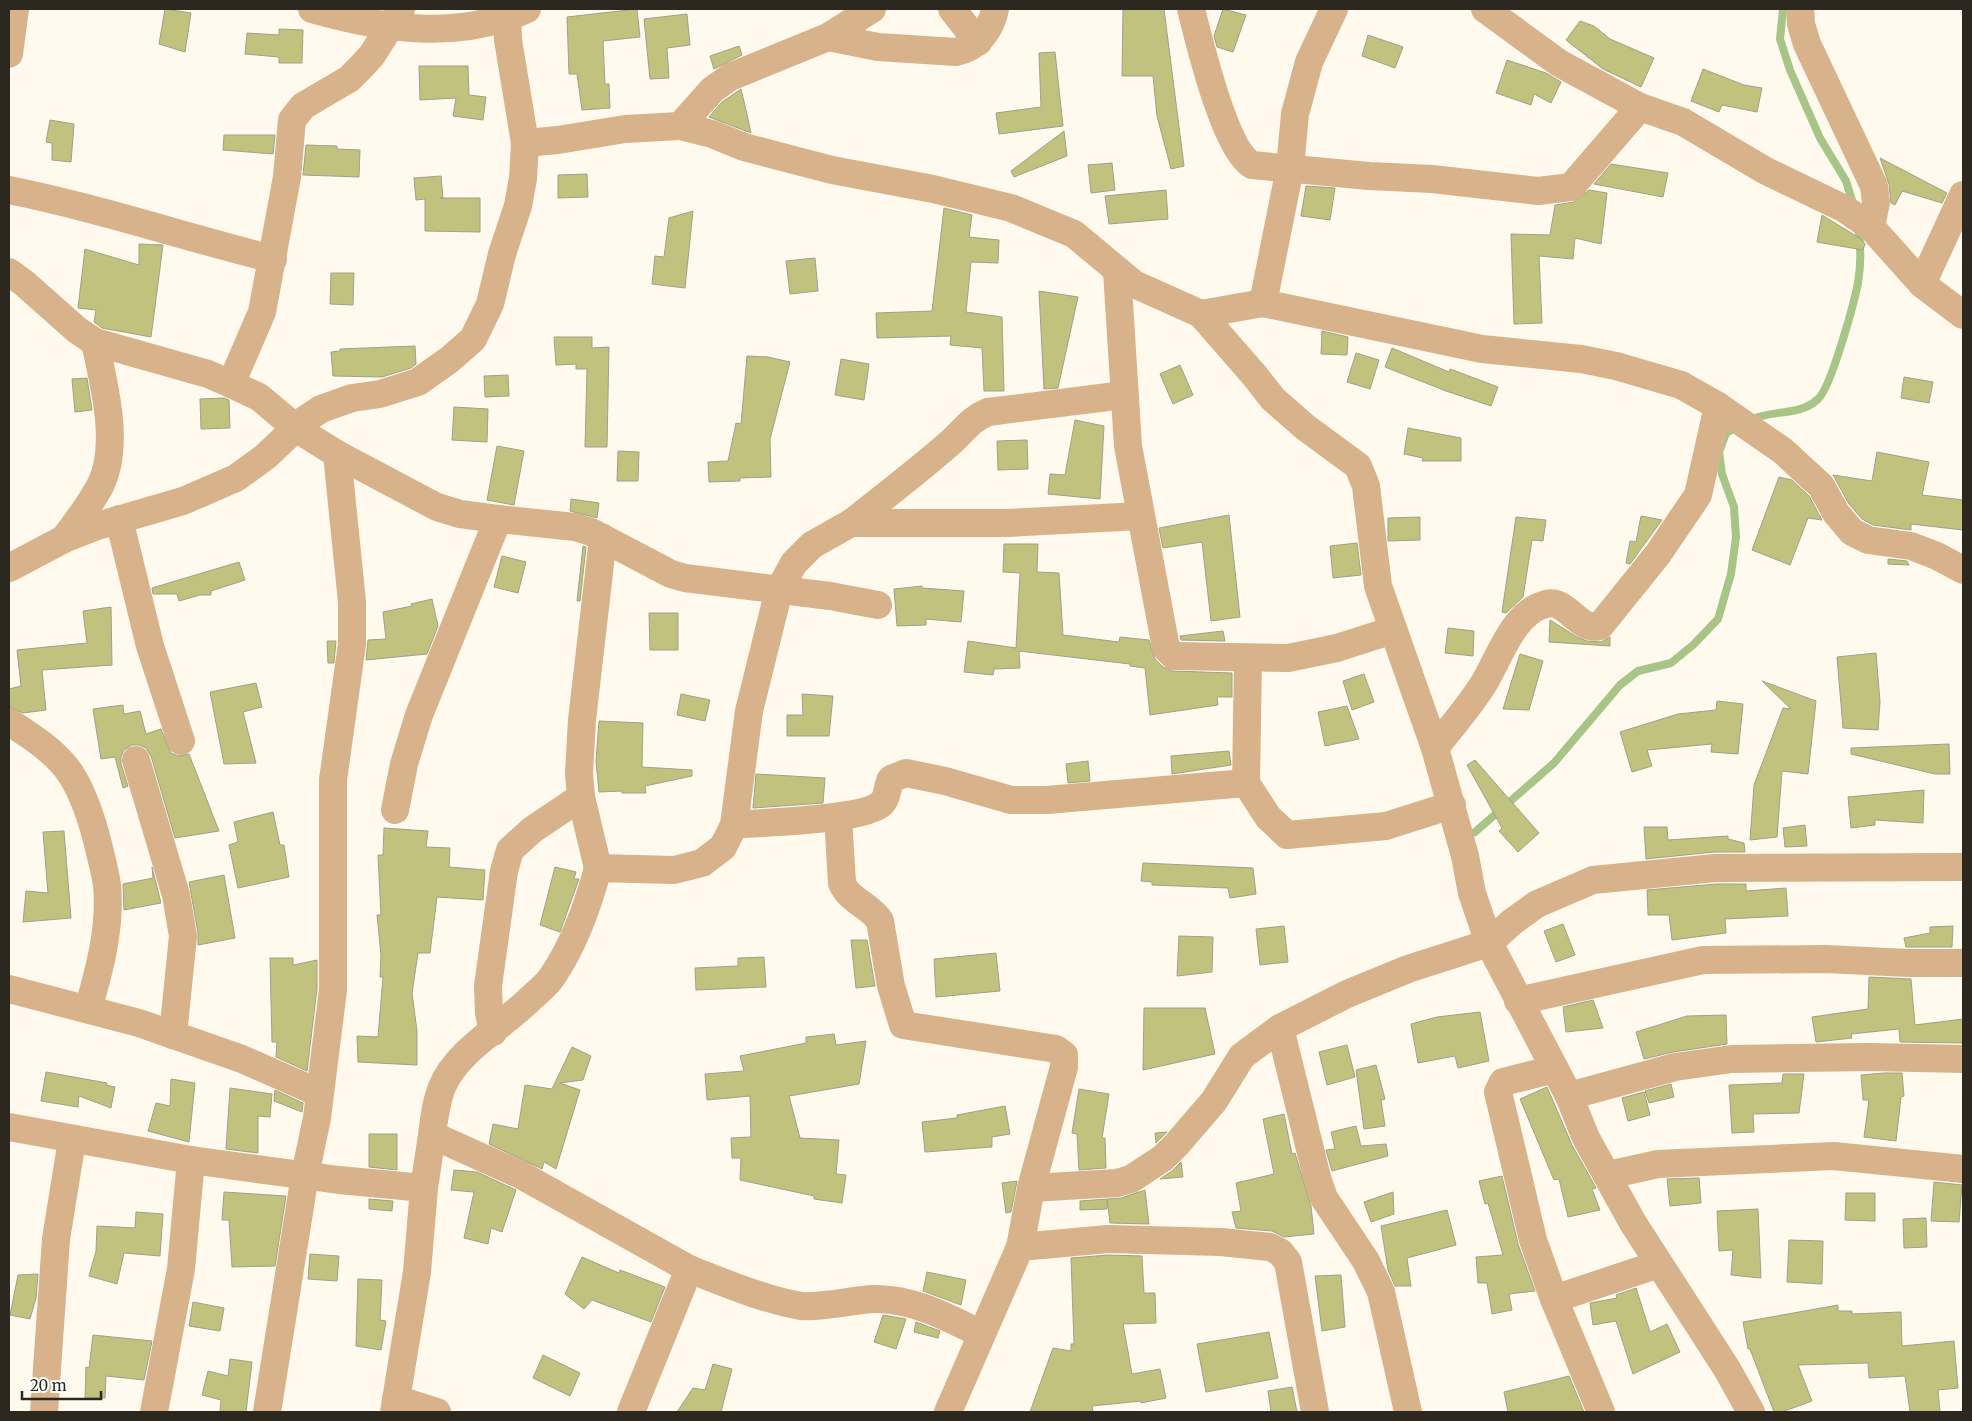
<svg xmlns="http://www.w3.org/2000/svg" width="1972" height="1421" font-family="Merriweather,serif">
  <style>
    .lines { fill: none; stroke-linecap: round; stroke-linejoin: round }
    .stream { stroke: #a7c587; stroke-width: 8 }
    .building { fill: #c1c27d; stroke: #a0a18b }
    .minor { stroke: #d7b28b; stroke-width: 28 }
  </style>
  <rect width="100%" height="100%" fill="#fffaed"/>
  <g class="lines">
    <g class="stream">
      <path d="M1783,9L1780,39L1790,70L1820,138L1846,181L1854,207"/>
      <path d="M1750,420C1772,409 1799,417 1818,399C1831,388 1854,303 1858,283C1861,265 1861,245 1858,226"/>
      <path d="M1475,832L1554,763L1620,685L1638,671L1671,663L1693,645L1718,619L1731,574L1736,537L1734,507L1722,474L1719,452L1726,433L1738,427"/>
    </g>
  </g>
  <g class="building">
    <path d="M165,9L191,13L185,52L159,44Z"/>
    <path d="M637,9L640,37L603,41L605,84H609L610,108L582,110L577,74H569L567,17Z"/>
    <path d="M1123,9H1164L1184,166L1171,169L1157,116L1153,76H1122Z"/>
    <path d="M1223,9L1246,15L1233,52L1217,47L1214,36Z"/>
    <path d="M687,14L690,45L667,48L669,78L650,79L644,19Z"/>
    <path d="M1580,21L1594,26L1610,39L1654,58L1641,87L1603,69L1566,40Z"/>
    <path d="M279,29L303,30L302,63H279V57L245,54L247,33L279,35Z"/>
    <path d="M1368,35L1403,47L1395,68L1362,56Z"/>
    <path d="M739,46L742,55L714,69L710,56Z"/>
    <path d="M1055,52L1063,126L999,134L996,113L1041,107L1039,53Z"/>
    <path d="M1507,60L1546,73L1561,82L1551,103L1534,94L1531,105L1496,93Z"/>
    <path d="M419,66H468L469,95L486,97L483,120L453,116L456,98L420,100Z"/>
    <path d="M1703,69L1744,85L1762,88L1757,112L1722,105L1719,112L1691,101Z"/>
    <path d="M741,89L746,110L751,133L709,117L722,102Z"/>
    <path d="M50,120L74,124L71,162L52,160V143L46,142Z"/>
    <path d="M1064,131L1067,156L1014,177L1011,171Z"/>
    <path d="M224,135H275L273,154L223,150Z"/>
    <path d="M306,145L337,146V149L360,150L359,177L303,175Z"/>
    <path d="M1880,158L1947,193L1942,203L1902,191L1895,205L1891,203L1889,184Z"/>
    <path d="M1112,163L1115,190L1091,193L1088,165Z"/>
    <path d="M1611,164L1668,173L1663,197L1594,184Z"/>
    <path d="M587,174L588,197L558,198V175Z"/>
    <path d="M441,176L443,198H440H480V232L425,231V199L416,200L414,178Z"/>
    <path d="M1306,186L1335,188L1330,220L1301,216Z"/>
    <path d="M1166,190L1168,219L1109,224L1105,196Z"/>
    <path d="M1589,190L1607,193L1601,244L1575,238L1573,259L1539,256L1542,323L1514,324L1511,234L1550,235L1555,205L1574,202Z"/>
    <path d="M944,208L972,215L969,237L999,240L998,263L971,262L966,312L1002,317L1004,391H984L982,348L950,345L951,336L877,338L876,313L932,311Z"/>
    <path d="M693,211L685,288L652,284L655,256L664,257L669,218Z"/>
    <path d="M1822,215L1861,239L1865,244L1863,250L1817,242Z"/>
    <path d="M139,244L163,245L151,337L102,328L94,322L96,310L78,308L85,249L139,265Z"/>
    <path d="M815,258L818,291L790,294L786,261Z"/>
    <path d="M331,273H354L353,305L330,304Z"/>
    <path d="M1039,291L1078,297L1058,388L1044,389Z"/>
    <path d="M1322,331L1348,337L1347,355L1321,354Z"/>
    <path d="M554,337H592V348L609,347L607,447H585L587,369H576V364L556,365Z"/>
    <path d="M415,346L416,364L411,368L382,377L333,376L331,352L340,351V349Z"/>
    <path d="M1392,348L1449,372L1450,369L1498,387L1491,406L1446,391L1385,367Z"/>
    <path d="M1356,353L1379,360L1370,389L1347,382Z"/>
    <path d="M747,356L768,357L790,362L770,439L771,477L740,478V481L709,482L708,462L728,461L736,423L741,424Z"/>
    <path d="M841,359L869,364L864,400L835,395Z"/>
    <path d="M1180,365L1193,395L1173,404L1160,374Z"/>
    <path d="M508,375L509,396L485,397L484,376Z"/>
    <path d="M1904,377L1933,382L1929,403L1901,398Z"/>
    <path d="M87,378L92,410L75,412L72,379Z"/>
    <path d="M224,398L229,400L230,428L201,429L200,399Z"/>
    <path d="M454,407L488,409L487,442L452,440Z"/>
    <path d="M1075,420L1104,426L1100,499L1048,494L1050,474L1065,475Z"/>
    <path d="M1408,428L1461,438V461H1422L1423,458L1404,454Z"/>
    <path d="M1027,440L1028,469L998,470L997,441Z"/>
    <path d="M497,446L524,451L514,505L487,500Z"/>
    <path d="M618,451L639,452L638,481H617Z"/>
    <path d="M1877,452L1929,462L1922,495L1963,500V530L1911,524V530L1873,525L1862,519L1849,504L1833,475L1872,481Z"/>
    <path d="M1779,477L1792,480L1809,496L1822,520L1808,518L1790,565L1752,550Z"/>
    <path d="M571,499L599,503L597,518L570,511Z"/>
    <path d="M1229,515L1240,617L1211,621L1202,542L1163,548L1159,528Z"/>
    <path d="M1641,516L1662,520L1630,564L1626,563L1630,541L1636,542Z"/>
    <path d="M1420,517V540L1388,541V518Z"/>
    <path d="M1516,517L1546,520L1543,541L1532,540L1523,597L1506,613L1502,612Z"/>
    <path d="M1357,543L1361,575L1333,578L1330,546Z"/>
    <path d="M1004,544H1038L1037,572L1059,573L1063,635L1119,642L1120,637L1149,640L1155,659L1163,667L1173,671L1232,673V697H1217L1218,705L1150,715L1145,668L1130,666V664L1019,651L1020,668L994,669L993,675L964,672L968,641L1016,648L1020,573L1003,572Z"/>
    <path d="M583,546L586,547L580,601H577Z"/>
    <path d="M502,556L526,562L518,593L494,587Z"/>
    <path d="M1888,559L1907,561L1909,565L1888,564Z"/>
    <path d="M239,562L245,580L211,591V595H200L179,601L177,594H153L152,588Z"/>
    <path d="M922,586V588L964,591L961,622L926,619V625L897,626L894,589Z"/>
    <path d="M432,599L438,626L427,654L366,660L368,640L386,639L383,612L412,606L411,604Z"/>
    <path d="M111,607L112,665L42,670L46,710L23,713L9,707V689L21,686L17,650L87,643L83,611Z"/>
    <path d="M649,613H678V650H650Z"/>
    <path d="M1550,620L1577,637L1587,641L1601,642L1610,637V646L1549,642Z"/>
    <path d="M1448,628L1474,631L1473,656L1445,653Z"/>
    <path d="M1223,631L1225,641L1181,640L1180,636Z"/>
    <path d="M327,641H336L334,663H328Z"/>
    <path d="M1876,653L1880,702L1878,730L1843,728L1837,657Z"/>
    <path d="M1520,654L1543,661L1529,710L1503,709Z"/>
    <path d="M1364,674L1374,702L1352,710L1343,681Z"/>
    <path d="M1762,681L1816,701L1808,774L1782,771L1777,837L1750,840L1754,785L1783,708L1791,709Z"/>
    <path d="M256,683L262,707L243,712L256,763L224,764L210,692Z"/>
    <path d="M681,694L710,700L705,721L677,715Z"/>
    <path d="M802,694L833,696L829,736H787V715H803Z"/>
    <path d="M1717,701L1743,704L1738,754L1711,752L1712,744L1647,750L1652,766L1632,772L1620,732L1678,714L1716,710Z"/>
    <path d="M123,705L124,714L140,711L146,734L161,729L171,753L178,756L189,754L219,831L175,838L151,756L146,748L139,745H132L124,750L121,757V764L128,786L123,788L115,757L101,759L93,709Z"/>
    <path d="M1347,706L1359,739L1325,746L1318,712Z"/>
    <path d="M599,721L643,723L642,767L692,770V776L645,786L646,793H622V791L599,792L596,761Z"/>
    <path d="M1949,744L1950,774H1935L1851,754V748Z"/>
    <path d="M1229,751L1231,765L1172,774L1171,756Z"/>
    <path d="M1475,760L1539,833L1518,852L1499,831L1502,828L1467,765Z"/>
    <path d="M1088,761L1090,781L1068,783L1066,764Z"/>
    <path d="M756,774L825,778L823,803L753,808Z"/>
    <path d="M1924,790L1923,823L1875,820V825L1851,828L1848,797Z"/>
    <path d="M273,812L280,845H284L289,877L238,888L229,845L238,842L234,822Z"/>
    <path d="M1805,825L1807,846L1785,847L1783,828Z"/>
    <path d="M1644,827H1667L1668,840L1728,836V839L1744,843L1745,852H1714L1646,859Z"/>
    <path d="M384,828L428,831L426,847L450,848L449,867L485,870L483,900L437,897L430,953H418L412,993L417,1031V1065L358,1062L357,1036L378,1037L383,977H380L381,955L377,915H381L378,855H383Z"/>
    <path d="M64,831L71,918L23,922L26,891L48,893L43,832Z"/>
    <path d="M1143,863L1253,868L1256,894L1230,898L1228,888L1152,885V882L1141,881Z"/>
    <path d="M152,867L161,903L124,910L123,884L153,878Z"/>
    <path d="M555,867L576,872L574,879H579L560,932L540,925Z"/>
    <path d="M224,875L235,938L198,945V933L189,882Z"/>
    <path d="M1716,884H1746V891L1786,888L1788,916L1725,919L1726,933L1672,940L1669,915H1648L1647,890Z"/>
    <path d="M1563,924L1575,955L1556,962L1544,931Z"/>
    <path d="M1284,926L1288,962L1260,965L1256,929Z"/>
    <path d="M1953,926L1952,947H1906L1904,938L1930,933V927Z"/>
    <path d="M1179,936L1213,937L1212,972L1177,976Z"/>
    <path d="M851,940H867L875,986L856,988Z"/>
    <path d="M996,953L1000,991L936,997L934,959Z"/>
    <path d="M764,957L766,987L696,990L695,968L738,966V958Z"/>
    <path d="M270,958H293V965L317,960V989L307,1071L276,1057L277,1042H272Z"/>
    <path d="M1869,977L1911,979L1915,1025L1963,1019V1043L1900,1042L1899,1029L1851,1034L1852,1038L1816,1042L1812,1017L1868,1009Z"/>
    <path d="M1593,1000L1603,1028L1566,1032L1563,1007Z"/>
    <path d="M1144,1008H1205L1215,1054L1143,1070Z"/>
    <path d="M1480,1012L1489,1061L1458,1068L1455,1056L1418,1063L1411,1024L1437,1017Z"/>
    <path d="M1726,1015L1727,1044L1673,1052L1644,1059L1636,1032L1687,1016Z"/>
    <path d="M834,1034L836,1045L866,1041L859,1084L789,1096L800,1138L839,1140L836,1174L846,1175L842,1203L814,1199V1196L740,1180L741,1158H732L731,1138L751,1137L750,1096L707,1100L705,1074L744,1071L740,1056L806,1043V1037Z"/>
    <path d="M1347,1045L1355,1077L1327,1085L1319,1052Z"/>
    <path d="M572,1047L591,1056L583,1080L560,1083L580,1090L556,1169L544,1162L542,1169L489,1144L493,1124L518,1129L525,1085L552,1089Z"/>
    <path d="M1376,1065L1385,1099L1381,1100L1385,1126L1364,1129L1356,1070Z"/>
    <path d="M46,1072L107,1083L106,1085L115,1087L111,1108L79,1096L78,1107L41,1101Z"/>
    <path d="M1884,1073H1902L1904,1096L1901,1097L1896,1141L1864,1137L1869,1100H1863L1861,1075Z"/>
    <path d="M1783,1074H1804L1799,1113L1753,1114L1754,1132L1732,1133L1729,1085L1782,1083Z"/>
    <path d="M171,1079L195,1083L189,1142L148,1131L156,1103L170,1106Z"/>
    <path d="M1671,1084L1674,1097L1649,1103L1645,1091Z"/>
    <path d="M1547,1087L1572,1145L1596,1188L1592,1189L1600,1210L1568,1217L1559,1179L1554,1180L1520,1099Z"/>
    <path d="M230,1088L272,1094L270,1117L258,1116V1153L226,1149Z"/>
    <path d="M1079,1089L1109,1094L1102,1138H1105L1106,1168L1079,1170L1077,1134L1072,1133Z"/>
    <path d="M275,1090L303,1103L302,1112L274,1101Z"/>
    <path d="M1644,1092L1650,1115L1628,1121L1622,1098Z"/>
    <path d="M1005,1106L1010,1134L992,1137V1147L925,1152L922,1122L957,1118V1115Z"/>
    <path d="M1284,1114L1292,1154L1295,1153L1311,1206L1314,1234L1284,1237L1272,1231L1236,1228L1232,1212L1241,1211L1236,1183L1274,1174L1263,1119Z"/>
    <path d="M1356,1126L1361,1146L1386,1144L1388,1156L1332,1171L1326,1150L1335,1149L1331,1132Z"/>
    <path d="M1167,1132L1156,1143L1155,1133Z"/>
    <path d="M369,1134H397V1170L369,1167Z"/>
    <path d="M1181,1162L1183,1177L1160,1179L1172,1171Z"/>
    <path d="M454,1170L477,1172L516,1190L502,1232L491,1228L488,1244L464,1238L474,1192L451,1190Z"/>
    <path d="M1502,1176L1518,1244L1535,1291L1509,1294L1512,1310L1492,1314L1487,1283H1478L1476,1257L1503,1255L1488,1203L1485,1204L1479,1181Z"/>
    <path d="M1699,1178L1701,1203L1670,1206L1667,1179Z"/>
    <path d="M1017,1181L1011,1212L1006,1213L1002,1183Z"/>
    <path d="M1934,1182L1962,1185L1959,1222L1931,1221Z"/>
    <path d="M1145,1190L1149,1224L1110,1223L1107,1199L1121,1198Z"/>
    <path d="M224,1192L286,1196L275,1266L232,1267L229,1220H222Z"/>
    <path d="M1393,1192L1394,1214L1371,1222L1364,1202Z"/>
    <path d="M1846,1193H1875V1221L1845,1220Z"/>
    <path d="M369,1199L393,1201L392,1211L369,1209Z"/>
    <path d="M1107,1199V1209L1080,1210V1201Z"/>
    <path d="M1758,1209L1761,1278L1731,1275L1733,1250L1719,1251L1717,1211Z"/>
    <path d="M1447,1210L1456,1245L1407,1258L1411,1286H1395L1388,1270L1381,1226Z"/>
    <path d="M136,1212L163,1214L160,1256L124,1253L117,1284L89,1276L96,1251L97,1226L135,1228Z"/>
    <path d="M1926,1218L1927,1247L1904,1248L1903,1219Z"/>
    <path d="M1789,1240L1823,1241L1822,1284L1787,1282Z"/>
    <path d="M310,1254L339,1256L337,1281L308,1279Z"/>
    <path d="M1108,1255L1142,1256L1144,1293H1155L1156,1323L1123,1324L1132,1374L1160,1369L1166,1398L1141,1403V1401L1092,1406L1093,1412H1030L1053,1348L1071,1351V1344H1074L1071,1258Z"/>
    <path d="M582,1257L619,1273L620,1270L665,1287L651,1322L592,1300L584,1309L565,1294Z"/>
    <path d="M927,1272L966,1280L961,1305L923,1291Z"/>
    <path d="M38,1274L36,1298L30,1319L10,1315L18,1275Z"/>
    <path d="M1341,1275L1345,1327L1322,1331L1315,1276Z"/>
    <path d="M358,1279L382,1280L380,1320L386,1321L381,1350L356,1346Z"/>
    <path d="M1636,1288L1650,1332L1667,1324L1680,1352L1633,1374L1616,1321L1593,1325L1590,1303L1617,1298L1616,1295Z"/>
    <path d="M193,1302L224,1308L220,1331L189,1326Z"/>
    <path d="M1838,1305V1311H1852V1314L1901,1312L1902,1346L1954,1341L1958,1388L1938,1390L1940,1412H1910L1905,1376L1869,1378L1868,1363L1798,1365L1812,1401L1782,1412H1774L1750,1349H1748L1743,1322Z"/>
    <path d="M883,1315L906,1319L896,1349L874,1342Z"/>
    <path d="M916,1322L940,1331L938,1338L914,1332Z"/>
    <path d="M1269,1332L1278,1378L1206,1392L1197,1344Z"/>
    <path d="M93,1335L152,1341L144,1380L106,1376L105,1398H85L86,1367L89,1368Z"/>
    <path d="M543,1355L580,1373L570,1396L533,1378Z"/>
    <path d="M230,1359L252,1362L246,1412H220L221,1400L202,1395L208,1371L228,1376Z"/>
    <path d="M713,1364L732,1369L721,1412H677L693,1388L705,1390Z"/>
    <path d="M1569,1376L1584,1412H1508L1504,1392Z"/>
    <path d="M1292,1387L1297,1412H1271L1268,1391Z"/>
  </g>
  <g class="lines">
    <g class="minor">
      <path d="M312,9C382,29 459,41 527,9"/>
      <path d="M952,9L978,42"/>
      <path d="M1191,9C1199,41 1225,150 1252,165L1369,176L1432,179L1538,191L1571,187L1640,107"/>
      <path d="M1485,9L1559,63L1640,107L1683,122L1766,171L1845,209L1871,227L1922,284L1963,315"/>
      <path d="M1800,9L1801,24L1807,44L1874,186L1876,202L1871,227"/>
      <path d="M828,37L878,47L956,52C977,48 991,30 995,9"/>
      <path d="M9,54L15,9"/>
      <path d="M680,126L712,90L730,77L828,37L872,9"/>
      <path d="M525,143L558,140L625,129L680,126L712,134L744,147L832,170L933,189L1011,208L1074,234L1134,284L1201,314L1255,376L1273,399L1305,427L1358,466L1366,486L1378,586L1435,748L1465,856L1472,893L1489,943L1569,1096L1586,1138L1633,1223L1727,1369L1751,1412"/>
      <path d="M9,190C98,208 185,237 273,259"/>
      <path d="M1117,271L1128,446L1166,648L1174,656L1288,658L1337,648L1393,630"/>
      <path d="M9,272L24,283L77,330L95,342L208,374L231,384L262,312L287,177L292,120L303,106L349,79L361,67L372,55L401,9"/>
      <path d="M1922,284L1963,195"/>
      <path d="M1263,303L1290,168L1295,114L1309,62L1334,9"/>
      <path d="M1201,314L1263,303L1482,349L1581,359L1616,366L1681,385L1718,406L1783,451L1821,486L1836,513L1852,532L1868,540L1911,546L1937,556L1963,570"/>
      <path d="M231,384L259,397L297,429L337,454L437,507L460,514L498,519L575,527L591,532L671,574L685,578L830,596L878,605"/>
      <path d="M119,519L150,646L181,741"/>
      <path d="M851,523C884,497 918,471 950,443C965,430 969,420 988,412L1124,395"/>
      <path d="M64,539C77,521 91,504 101,484C120,445 104,384 95,342"/>
      <path d="M9,568L64,539L97,526L183,501L236,478L265,457L303,421L321,409L352,398L380,394L418,382L449,360L473,339L490,304L502,254L518,206L523,178L525,143L508,40L507,9"/>
      <path d="M9,722C31,736 58,753 72,776C85,797 92,820 98,844C101,857 105,871 107,885C111,926 100,969 88,1009"/>
      <path d="M1435,748C1451,727 1470,706 1484,683C1500,657 1513,612 1546,604C1567,598 1578,632 1600,626L1658,554L1698,495L1718,406"/>
      <path d="M136,760L176,895L183,936L173,1035"/>
      <path d="M1246,783L1268,817L1287,835L1386,826L1452,805"/>
      <path d="M395,810L404,764L419,715L498,519"/>
      <path d="M838,817L842,883C849,901 870,905 880,921L891,986L903,1025L1056,1049L1064,1055V1067L1031,1188"/>
      <path d="M734,825C763,822 864,821 882,803C888,797 887,786 891,779L906,773L945,781L1011,800H1047L1246,783L1248,659"/>
      <path d="M598,868L581,797L579,773L582,720L603,538"/>
      <path d="M9,989L139,1023L242,1059L319,1093"/>
      <path d="M1518,1001L1703,960L1826,959L1908,963H1963"/>
      <path d="M1280,1028L1318,1181L1324,1198L1366,1261L1381,1292L1408,1412"/>
      <path d="M493,1032L489,1013L488,986L504,871L510,850L532,830L581,797"/>
      <path d="M1569,1096L1675,1067L1732,1059L1870,1057L1963,1059"/>
      <path d="M9,1127L191,1160L339,1180L424,1188L432,1135L521,1175L689,1269C725,1283 762,1299 801,1306C818,1308 854,1300 873,1299C912,1298 947,1317 981,1334"/>
      <path d="M432,1135C434,1119 436,1102 442,1087C456,1052 501,1027 528,1001C536,993 546,986 552,977C575,943 588,906 598,868L674,870L702,863L723,847L734,825L749,711L779,590L794,563L812,545L851,523H1008L1140,516"/>
      <path d="M1608,1175L1658,1164L1834,1156L1963,1169"/>
      <path d="M1020,1247L1108,1239L1221,1242L1270,1247L1280,1252L1288,1262L1315,1412"/>
      <path d="M1554,1299L1533,1240L1498,1092L1503,1082L1555,1069"/>
      <path d="M396,1399L437,1412"/>
      <path d="M44,1412L56,1239L72,1140"/>
      <path d="M154,1412L181,1269L191,1160"/>
      <path d="M267,1412L305,1175L317,1118L333,990V780L352,644V602L337,454"/>
      <path d="M394,1412L417,1272L424,1188"/>
      <path d="M631,1412L689,1269"/>
      <path d="M948,1412L1020,1247L1031,1188L1117,1183L1131,1179L1163,1158L1177,1144L1214,1101L1242,1056L1280,1028L1347,994L1408,969L1489,943L1512,922L1537,904L1593,880L1715,868L1963,867"/>
      <path d="M1601,1412L1554,1299L1659,1264"/>
    </g>
  </g>
  <rect width="1972" height="1421" fill="none" stroke="#2c2820" stroke-width="20"/>
  <path d="M22 1391v8h79v-8" fill="none" stroke="#2c2820" stroke-width="2.5"/>
  <text x="30" y="1391" font-size="15" fill="#2c2820" stroke="#ffffff" stroke-width="4" paint-order="stroke">20 m</text>
</svg>
